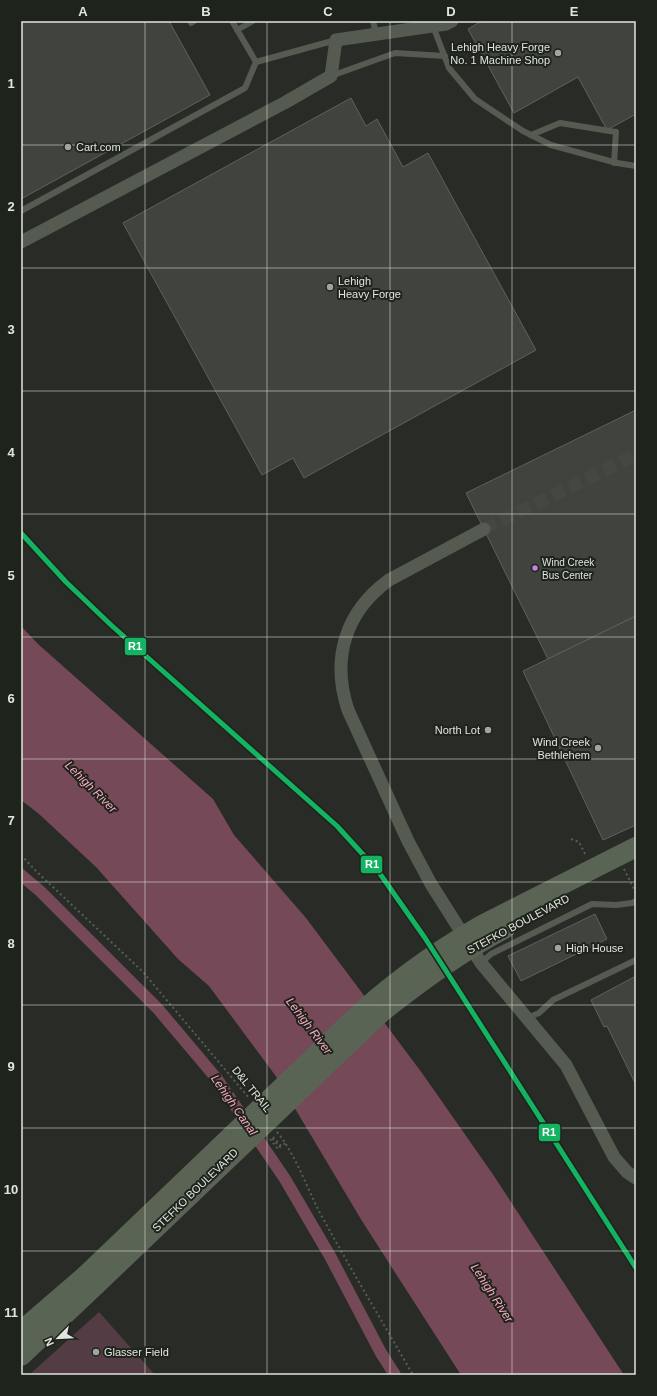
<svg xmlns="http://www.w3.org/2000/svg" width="657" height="1396" font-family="Helvetica,sans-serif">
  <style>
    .green { fill: #543c44 }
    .water { fill: #754957 }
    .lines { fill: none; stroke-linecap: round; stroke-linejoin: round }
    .canal { stroke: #754957; stroke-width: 12 }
    .building { fill: #40433e; stroke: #5f615d }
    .minor-tunnel { stroke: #454743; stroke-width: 13; stroke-dasharray: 13 6; stroke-linecap: butt }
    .path { stroke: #595d55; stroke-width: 2; stroke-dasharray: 2 3; stroke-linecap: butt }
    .service { stroke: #555b51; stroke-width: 6 }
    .minor { stroke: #555b51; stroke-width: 13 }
    .primary { stroke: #5a6455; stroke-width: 20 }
    .primary-bridge { stroke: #5a6455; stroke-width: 20 }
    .rail-1-casing { stroke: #1e231b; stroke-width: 8 }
    .rail-1 { stroke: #13b361; stroke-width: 5 }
    .grid { fill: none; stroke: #e1e5df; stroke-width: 1; stroke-opacity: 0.55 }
    .poi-dot { fill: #a1a49f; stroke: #1e231b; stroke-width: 1.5 }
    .bus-dot { fill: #c483df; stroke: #1e231b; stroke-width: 1.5 }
    .labels { text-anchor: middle; stroke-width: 4; stroke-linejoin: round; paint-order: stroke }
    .bus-label { font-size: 10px; fill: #e1e5df; stroke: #1e231b; text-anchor: start }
    .poi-label { font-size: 11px; fill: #e1e5df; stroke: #1e231b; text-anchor: start }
    .street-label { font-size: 11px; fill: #e1e5df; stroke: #1e231b }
    .water-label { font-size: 12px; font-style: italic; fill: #f9a9c3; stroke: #1e231b }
    .line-badge { stroke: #1e231b; stroke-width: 1.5 }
    .badge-label { font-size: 11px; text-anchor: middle; font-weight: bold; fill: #fff }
    .neatline { fill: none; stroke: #e1e5df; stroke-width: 1.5 }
    .grid-label { font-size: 13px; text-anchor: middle; font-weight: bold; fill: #e1e5df }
  </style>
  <rect width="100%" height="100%" fill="#292b27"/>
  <path class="green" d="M99,1312L155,1375H29Z"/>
  <path class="water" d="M21,626L38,644L213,799L234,835L306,918L422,1073L492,1173L624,1375H461L362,1221L275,1075L209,986L178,959L96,867L39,814L21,800Z"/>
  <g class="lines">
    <path class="canal" d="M21,875L40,891L158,1009L217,1079L285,1179L330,1256L381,1353L395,1375"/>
  </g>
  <g class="building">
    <path d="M21,21H169L210,95L21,199Z"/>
    <path d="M482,21H636V114L607,130L578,77L514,113L468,29Z"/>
    <path d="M351,98L366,126L377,119L403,167L428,153L536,350L304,478L293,458L262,475L123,223Z"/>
    <path d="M636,410V616L548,659L466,493Z"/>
    <path d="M636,616V825L603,840L523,671Z"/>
    <path d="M595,914L607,939L521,981L508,956Z"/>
    <path d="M636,976V1085L607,1026L604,1027L591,1000Z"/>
  </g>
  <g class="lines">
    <path class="minor-tunnel" d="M484,529L636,455"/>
    <g class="path">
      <path d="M571,839L579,842L586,856"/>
      <path d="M21,855L36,871L143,972L249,1098"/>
      <path d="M624,869L636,893"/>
      <path d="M277,1132C296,1155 306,1186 320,1213C350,1268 382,1321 413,1375"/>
      <path d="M273,1137L281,1146L286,1143"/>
      <path d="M270,1139L278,1149L280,1147L272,1138"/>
    </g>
    <g class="service">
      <path d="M190,21L191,23L194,21"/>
      <path d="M232,21L256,62"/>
      <path d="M373,21L376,34"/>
      <path d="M433,26L449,68L475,99L523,131L551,145L617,163L636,166"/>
      <path d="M237,30L253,21"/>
      <path d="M256,62L336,40"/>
      <path d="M331,76L395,53L445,56"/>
      <path d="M531,135L560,123L616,132L614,163"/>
      <path d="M21,211L245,88L256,62"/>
      <path d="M481,963L491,954L592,904L616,905L632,903L636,901"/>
      <path d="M527,1018L539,1013L553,1000L636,960"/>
    </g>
    <g class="minor">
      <path d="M21,242L286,102L331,76L336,40L446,24L452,21"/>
      <path d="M484,529L389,580C345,612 331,659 348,710L408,841L431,884L481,963L566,1065L614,1157L627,1172L636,1178"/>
    </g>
    <g class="primary">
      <path d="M21,1331L86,1275"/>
      <path d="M21,1356L96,1285"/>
    </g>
    <g class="primary-bridge">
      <path d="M86,1275L347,1025C388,986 433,953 482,925L636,847"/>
      <path d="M96,1285L382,1012C421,981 462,951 506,928"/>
    </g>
    <g class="rail-1-casing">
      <path id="rail-1" d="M21,533L66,582L111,625L337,826L378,871L425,938L636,1268"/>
    </g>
    <use href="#rail-1" class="rail-1"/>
  </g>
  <path class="grid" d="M145,21V1375M267,21V1375M390,21V1375M512,21V1375M21,145H636M21,268H636M21,391H636M21,514H636M21,637H636M21,759H636M21,882H636M21,1005H636M21,1128H636M21,1251H636"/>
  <g class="poi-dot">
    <circle cx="558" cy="53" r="4"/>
    <circle cx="68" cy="147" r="4"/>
    <circle cx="330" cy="287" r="4"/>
    <circle cx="488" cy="730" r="4"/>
    <circle cx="598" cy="748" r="4"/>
    <circle cx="558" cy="948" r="4"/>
    <circle cx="96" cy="1352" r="4"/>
  </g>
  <circle class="bus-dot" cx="535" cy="568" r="3.5"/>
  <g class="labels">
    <g class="bus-label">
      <text x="542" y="566">Wind Creek<tspan x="542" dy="13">Bus Center</tspan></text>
    </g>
    <g class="poi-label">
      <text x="550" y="51" text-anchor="end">Lehigh Heavy Forge<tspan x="550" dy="13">No. 1 Machine Shop</tspan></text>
      <text x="76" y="151">Cart.com</text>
      <text x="338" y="285">Lehigh<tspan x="338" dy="13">Heavy Forge</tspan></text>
      <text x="480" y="734" text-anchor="end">North Lot</text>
      <text x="590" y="746" text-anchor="end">Wind Creek<tspan x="590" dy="13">Bethlehem</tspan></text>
      <text x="566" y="952">High House</text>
      <text x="104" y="1356">Glasser Field</text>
    </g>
    <g class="street-label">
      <text transform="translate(518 924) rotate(-28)" y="4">STEFKO BOULEVARD</text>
      <text transform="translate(252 1089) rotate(51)" y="4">D&amp;L TRAIL</text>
      <text transform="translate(195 1190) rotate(-44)" y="4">STEFKO BOULEVARD</text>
    </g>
    <g class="water-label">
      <text transform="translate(91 787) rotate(45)" y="4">Lehigh River</text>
      <text transform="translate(309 1026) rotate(53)" y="4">Lehigh River</text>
      <text transform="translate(234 1105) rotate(55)" y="4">Lehigh Canal</text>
      <text transform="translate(492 1293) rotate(57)" y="4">Lehigh River</text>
    </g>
  </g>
  <g class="line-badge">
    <rect x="124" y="637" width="23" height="19" rx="4" fill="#13b361"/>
    <rect x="360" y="855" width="23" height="19" rx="4" fill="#13b361"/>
    <rect x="538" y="1123" width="23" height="19" rx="4" fill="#13b361"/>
  </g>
  <g class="badge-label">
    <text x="135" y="650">R1</text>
    <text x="372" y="868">R1</text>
    <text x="549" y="1136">R1</text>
  </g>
  <rect width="657" height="1396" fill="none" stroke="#1e231b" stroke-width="44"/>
  <g transform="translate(58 1338) rotate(246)" stroke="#1e231b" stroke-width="3" paint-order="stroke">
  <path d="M0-3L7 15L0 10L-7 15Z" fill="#e1e5df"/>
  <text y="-6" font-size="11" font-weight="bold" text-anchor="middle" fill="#e1e5df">N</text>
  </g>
  <rect x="22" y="22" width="613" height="1352" class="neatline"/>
  <g class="grid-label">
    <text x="83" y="16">A</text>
    <text x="206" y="16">B</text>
    <text x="328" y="16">C</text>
    <text x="451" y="16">D</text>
    <text x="574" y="16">E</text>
    <text x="11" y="88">1</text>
    <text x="11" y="211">2</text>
    <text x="11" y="334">3</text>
    <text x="11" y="457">4</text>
    <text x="11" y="580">5</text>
    <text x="11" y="703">6</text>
    <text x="11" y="825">7</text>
    <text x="11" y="948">8</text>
    <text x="11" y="1071">9</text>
    <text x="11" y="1194">10</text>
    <text x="11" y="1317">11</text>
  </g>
</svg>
